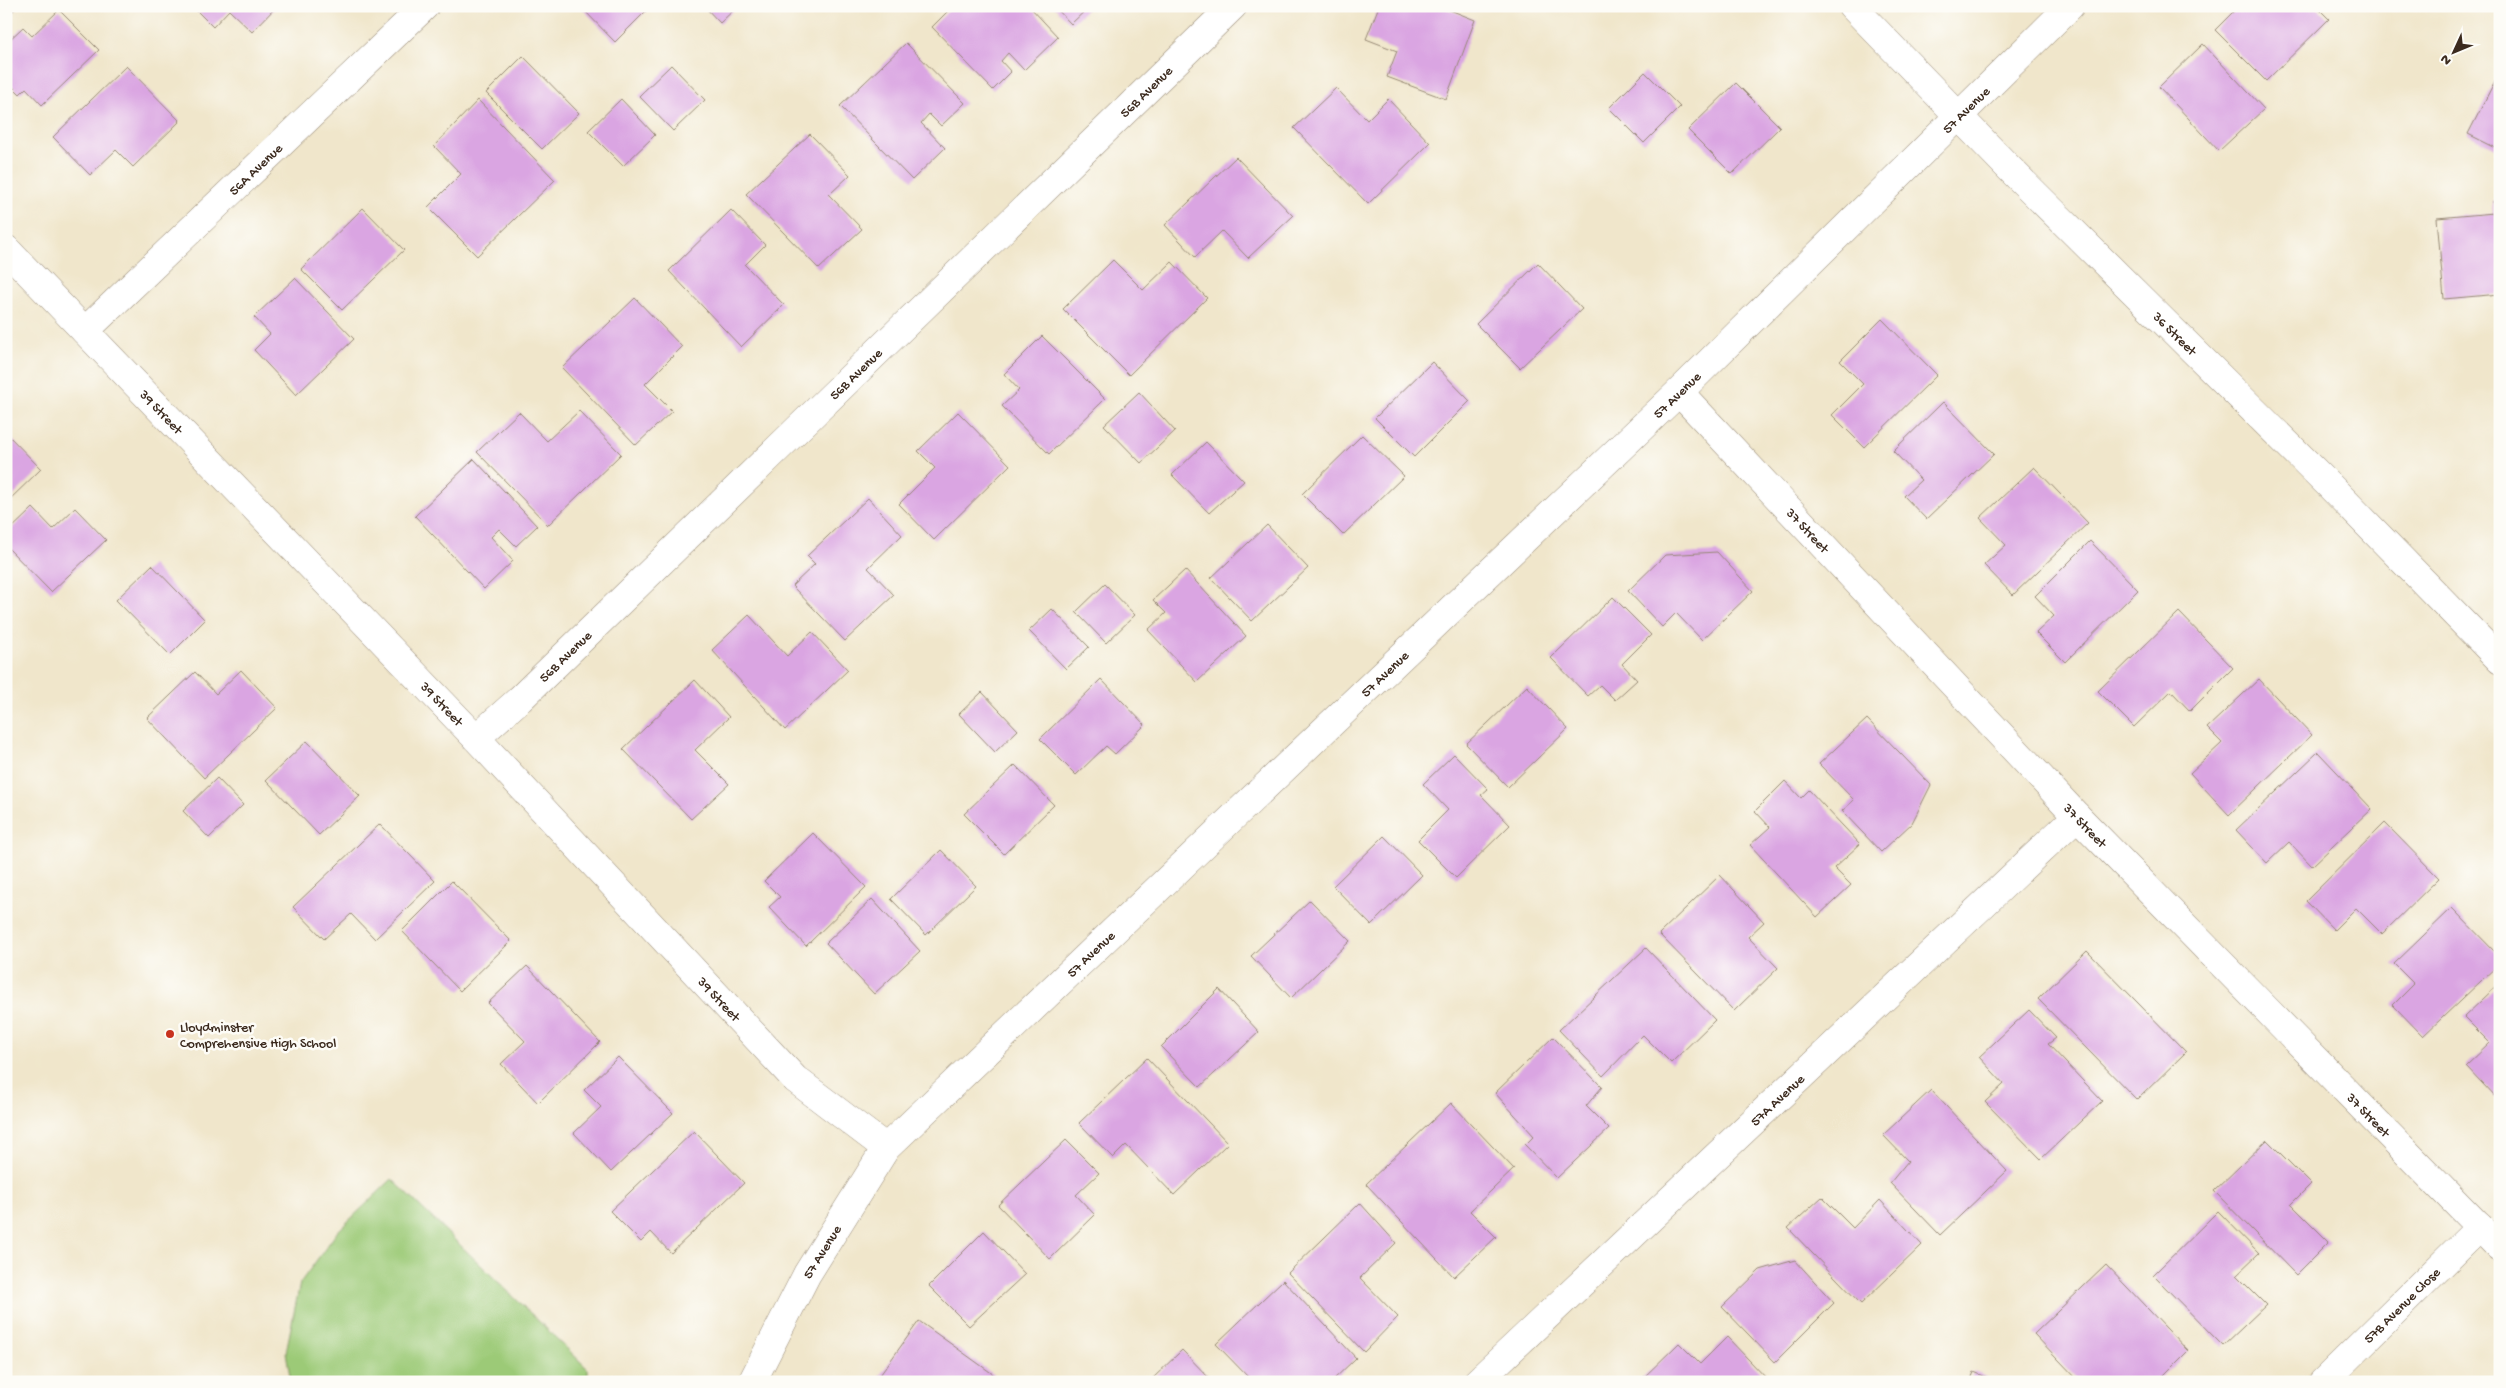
<svg xmlns="http://www.w3.org/2000/svg" width="2506" height="1388" font-family="'Gochi Hand',sans-serif">
  <style>
    .green { fill: #9cca77; stroke: #6c7a4a }
    .building { fill: #daa5e2 }
    .lines { fill: none; stroke-linecap: round; stroke-linejoin: round }
    .street-casing { stroke: #968874; stroke-width: 29 }
    .secondary-casing { stroke: #968874; stroke-width: 29 }
    .street { stroke: #fff; stroke-width: 28 }
    .secondary { stroke: #fff; stroke-width: 28 }
    .poi-dot { fill: #c8321e; stroke: #fdfcf7; stroke-width: 2 }
    .labels { text-anchor: middle; stroke-width: 5; stroke-linejoin: round; paint-order: stroke }
    .street-label { font-size: 14px; fill: #3b2a1e; stroke: #fdfcf7 }
    .poi-label { font-size: 14px; fill: #3b2a1e; stroke: #fdfcf7; text-anchor: start }
  </style>
  <rect width="100%" height="100%" fill="#fdfcf7"/>
  <filter id="ink" filterUnits="userSpaceOnUse"><feTurbulence type="fractalNoise" baseFrequency=".02" numOctaves="2"/><feDisplacementMap in="SourceGraphic" scale="10" xChannelSelector="R" yChannelSelector="G"/><feConvolveMatrix kernelMatrix="1 2 1 2 8 2 1 2 1" color-interpolation-filters="sRGB"/></filter>
  <filter id="wash" filterUnits="userSpaceOnUse"><feTurbulence type="fractalNoise" baseFrequency=".0096" numOctaves="4" result="noise"/><feDisplacementMap in="SourceGraphic" scale="20" xChannelSelector="R" yChannelSelector="G"/><feGaussianBlur stdDeviation="1.12" result="paint"/><feColorMatrix in="noise" values="0 0 0 0 0 0 0 0 0 0 0 0 0 0 0 0 0 1.4 0 .05"/><feComposite in="paint" operator="in"/></filter>
  <g filter="url(#wash)">
    <rect width="100%" height="100%" fill="#f0e6cb"/>
    <path class="green" d="M392,1179L588,1369V1382H291L286,1352L300,1283L338,1231Z"/>
    <g id="blocks">
      <g class="building">
        <path d="M6,6H18L6,17Z"/>
        <path d="M192,6H277L252,32L229,10L213,27Z"/>
        <path d="M580,6H651L615,42Z"/>
        <path d="M704,6H738L720,23Z"/>
        <path d="M953,6H1029L1058,37L1024,70L1008,53L1001,61L1011,72L993,90L932,27Z"/>
        <path d="M1054,6H1090L1071,24Z"/>
        <path d="M1379,6H1440L1475,20L1446,99L1387,77L1397,51L1366,39Z"/>
        <path d="M2239,6H2316L2329,19L2266,81L2215,30Z"/>
        <path d="M59,10L99,50L42,105L26,88L20,94L6,80V43L23,27L32,36Z"/>
        <path d="M906,43L965,103L941,126L929,114L921,123L945,148L912,180L840,106Z"/>
        <path d="M2203,44L2264,109L2219,151L2159,87Z"/>
        <path d="M523,56L579,113L542,149L486,93Z"/>
        <path d="M671,65L705,100L673,131L639,96Z"/>
        <path d="M126,66L180,121L133,167L116,150L90,175L53,137Z"/>
        <path d="M2500,71V150L2468,134Z"/>
        <path d="M1645,72L1680,107L1644,143L1609,108Z"/>
        <path d="M1736,83L1780,127L1732,174L1688,130Z"/>
        <path d="M1336,88L1367,120L1388,99L1430,143L1368,204L1294,128Z"/>
        <path d="M621,99L655,135L623,166L588,131Z"/>
        <path d="M478,100L555,180L477,256L428,207L461,174L434,146Z"/>
        <path d="M810,134L850,175L829,195L862,229L819,269L746,194Z"/>
        <path d="M1236,157L1293,216L1248,258L1222,231L1195,257L1165,225Z"/>
        <path d="M2500,200V294L2444,299L2437,218L2494,213L2493,201Z"/>
        <path d="M363,208L404,250L342,310L301,269Z"/>
        <path d="M731,210L765,245L745,265L784,305L741,347L669,271Z"/>
        <path d="M1113,260L1143,290L1172,262L1207,298L1129,375L1063,309Z"/>
        <path d="M1538,263L1582,309L1520,368L1476,324Z"/>
        <path d="M295,278L354,339L296,395L254,350L270,334L254,317Z"/>
        <path d="M635,298L682,347L645,384L672,411L636,445L562,368Z"/>
        <path d="M1882,319L1937,375L1864,447L1832,415L1863,384L1840,361Z"/>
        <path d="M1042,336L1105,399L1049,454L1002,406L1019,390L1004,374Z"/>
        <path d="M1432,362L1470,401L1414,457L1375,418Z"/>
        <path d="M1139,392L1175,431L1141,463L1104,425Z"/>
        <path d="M1943,402L1994,454L1926,519L1904,496L1921,480L1893,451Z"/>
        <path d="M579,411L621,454L548,525L477,452L519,412L547,441Z"/>
        <path d="M958,412L1010,465L934,540L899,504L935,468L918,451Z"/>
        <path d="M6,433L41,469L6,503Z"/>
        <path d="M1362,435L1404,476L1343,535L1302,494Z"/>
        <path d="M1206,442L1244,481L1209,513L1172,475Z"/>
        <path d="M474,459L537,526L516,546L499,529L491,537L513,561L484,589L415,516Z"/>
        <path d="M2034,467L2088,523L2013,595L1984,565L2006,545L1980,518Z"/>
        <path d="M868,498L902,535L868,568L894,595L845,641L792,586L815,564L807,556Z"/>
        <path d="M33,508L53,529L75,508L106,540L51,592L6,546V534Z"/>
        <path d="M1267,525L1308,568L1252,621L1211,578Z"/>
        <path d="M2090,541L2138,590L2065,662L2036,633L2054,616L2035,596Z"/>
        <path d="M1717,552L1753,591L1702,640L1676,613L1662,627L1628,591L1665,555Z"/>
        <path d="M152,565L205,620L170,655L116,600Z"/>
        <path d="M1185,570L1246,636L1197,682L1148,630L1166,613L1153,600Z"/>
        <path d="M1105,584L1135,615L1106,643L1076,612Z"/>
        <path d="M1613,597L1651,635L1622,664L1637,680L1615,700L1600,685L1588,696L1551,658Z"/>
        <path d="M1052,609L1089,647L1066,669L1029,631Z"/>
        <path d="M2179,612L2233,668L2190,711L2171,691L2134,727L2098,691Z"/>
        <path d="M749,615L787,656L812,632L848,670L785,730L712,650Z"/>
        <path d="M241,670L277,708L204,778L147,718L195,672L216,694Z"/>
        <path d="M1101,679L1145,725L1115,754L1106,746L1076,775L1040,739Z"/>
        <path d="M2259,679L2312,735L2229,815L2190,773L2222,743L2207,728Z"/>
        <path d="M695,680L729,717L695,750L729,784L691,819L623,749Z"/>
        <path d="M1527,686L1568,729L1508,787L1466,744Z"/>
        <path d="M982,692L1018,730L995,752L959,714Z"/>
        <path d="M1867,719L1931,785L1912,823L1881,852L1842,811L1854,800L1819,764Z"/>
        <path d="M307,741L360,796L319,835L266,780Z"/>
        <path d="M2318,752L2372,809L2312,866L2289,842L2267,863L2236,830Z"/>
        <path d="M1454,754L1488,789L1481,795L1510,825L1456,878L1418,840L1448,810L1423,784Z"/>
        <path d="M1015,765L1054,805L1004,854L964,814Z"/>
        <path d="M217,778L243,805L209,838L183,811Z"/>
        <path d="M1785,781L1801,798L1809,790L1860,844L1834,868L1851,885L1817,917L1750,845L1770,827L1755,811Z"/>
        <path d="M2385,823L2439,878L2382,934L2356,908L2334,930L2306,901Z"/>
        <path d="M380,824L435,881L375,939L351,914L324,939L293,907Z"/>
        <path d="M813,833L866,887L806,946L769,907L780,897L764,881Z"/>
        <path d="M1384,836L1422,875L1371,925L1333,886Z"/>
        <path d="M941,850L976,886L926,935L891,899Z"/>
        <path d="M1720,875L1764,922L1748,937L1778,968L1734,1011L1659,934Z"/>
        <path d="M452,881L511,941L460,991L402,931Z"/>
        <path d="M872,899L920,951L874,994L826,943Z"/>
        <path d="M1310,900L1350,941L1291,998L1251,956Z"/>
        <path d="M2452,908L2500,957V963L2423,1036L2393,1005L2414,984L2394,964Z"/>
        <path d="M1646,948L1715,1020L1671,1063L1643,1035L1603,1076L1559,1030Z"/>
        <path d="M2087,951L2186,1052L2137,1100L2038,999Z"/>
        <path d="M527,966L600,1042L538,1103L501,1064L525,1041L488,1003Z"/>
        <path d="M2500,983V1098L2498,1100L2466,1066L2490,1043L2464,1017Z"/>
        <path d="M1219,989L1259,1032L1200,1087L1161,1047Z"/>
        <path d="M2029,1010L2056,1038L2048,1044L2102,1101L2041,1159L1985,1102L2004,1084L1979,1057Z"/>
        <path d="M1553,1037L1602,1087L1586,1106L1609,1129L1557,1178L1525,1145L1534,1136L1495,1093Z"/>
        <path d="M618,1057L673,1113L611,1172L574,1133L601,1107L584,1090Z"/>
        <path d="M1147,1058L1228,1143L1174,1195L1126,1145L1113,1158L1079,1123Z"/>
        <path d="M1931,1090L2007,1171L1940,1235L1890,1183L1908,1161L1883,1135Z"/>
        <path d="M1451,1103L1514,1169L1470,1211L1496,1237L1454,1277L1366,1184Z"/>
        <path d="M694,1131L744,1183L671,1253L651,1232L641,1242L610,1211Z"/>
        <path d="M1066,1140L1099,1173L1076,1195L1095,1215L1050,1259L998,1205Z"/>
        <path d="M2267,1140L2311,1184L2291,1204L2329,1242L2296,1275L2214,1191Z"/>
        <path d="M1822,1197L1853,1228L1880,1200L1922,1245L1861,1304L1788,1228Z"/>
        <path d="M1360,1203L1396,1243L1360,1278L1398,1317L1364,1352L1288,1273Z"/>
        <path d="M2218,1211L2259,1253L2236,1275L2266,1305L2223,1346L2153,1275Z"/>
        <path d="M984,1231L1025,1274L969,1326L929,1286Z"/>
        <path d="M1795,1260L1834,1303L1775,1362L1722,1307L1760,1270Z"/>
        <path d="M2106,1265L2188,1351L2157,1382H2121L2119,1379L2116,1382H2080L2034,1334Z"/>
        <path d="M1283,1280L1356,1358L1331,1382H1253L1216,1344Z"/>
        <path d="M919,1321L1004,1382H882L878,1378Z"/>
        <path d="M1727,1337L1770,1382H1639L1679,1343L1700,1364Z"/>
        <path d="M1182,1350L1213,1382H1149Z"/>
        <path d="M1974,1372L1998,1382H1970Z"/>
      </g>
    </g>
  </g>
  <g filter="url(#ink)">
    <use href="#blocks" fill-opacity="0" stroke="#968874" stroke-width="1"/>
    <g class="lines">
      <g class="street-casing">
        <g id="street">
          <path id="s1" d="M85,331L425,6"/>
          <path id="s2" d="M1679,392L2077,816L2500,1248"/>
          <path id="s3" d="M476,738L520,699L1233,6"/>
          <path id="s4" d="M1477,1382L2077,816"/>
          <path id="s5" d="M2323,1382L2480,1227"/>
        </g>
      </g>
      <g class="secondary-casing">
        <g id="secondary">
          <path id="s6" d="M1852,6L2007,166L2329,485L2500,660"/>
          <path id="s7" d="M6,249L476,738L795,1079L886,1148"/>
          <path id="s8" d="M752,1382L807,1274L886,1148L1679,392L2070,6"/>
        </g>
      </g>
      <use href="#street" class="street"/>
      <use href="#secondary" class="secondary"/>
    </g>
  </g>
  <circle class="poi-dot" cx="170" cy="1034" r="5"/>
  <g class="labels">
    <g class="street-label">
      <text dy="5" stroke="none"><textPath href="#s3" startOffset="931">56B Avenue</textPath></text>
      <text dy="5" stroke="none"><textPath href="#s8" startOffset="1768">57 Avenue</textPath></text>
      <text dy="5" stroke="none"><textPath href="#s1" startOffset="235">56A Avenue</textPath></text>
      <text dy="5" stroke="none"><textPath href="#s6" startOffset="460">36 Street</textPath></text>
      <text dy="5" stroke="none"><textPath href="#s3" startOffset="526">56B Avenue</textPath></text>
      <text dy="5" stroke="none"><textPath href="#s8" startOffset="1362">57 Avenue</textPath></text>
      <text dy="5" stroke="none"><textPath href="#s7" startOffset="225">39 Street</textPath></text>
      <text dy="5" stroke="none"><textPath href="#s2" startOffset="189">37 Street</textPath></text>
      <text dy="5" stroke="none"><textPath href="#s3" startOffset="121">56B Avenue</textPath></text>
      <text dy="5" stroke="none"><textPath href="#s8" startOffset="958">57 Avenue</textPath></text>
      <text dy="5" stroke="none"><textPath href="#s7" startOffset="630">39 Street</textPath></text>
      <text dy="5" stroke="none"><textPath href="#s2" startOffset="594">37 Street</textPath></text>
      <text dy="5" stroke="none"><textPath href="#s8" startOffset="552">57 Avenue</textPath></text>
      <text dy="5" stroke="none"><textPath href="#s7" startOffset="1035">39 Street</textPath></text>
      <text dy="5" stroke="none"><textPath href="#s4" startOffset="412">57A Avenue</textPath></text>
      <text dy="5" stroke="none"><textPath href="#s2" startOffset="999">37 Street</textPath></text>
      <text dy="5" stroke="none"><textPath href="#s8" startOffset="148">57 Avenue</textPath></text>
      <text dy="5" stroke="none"><textPath href="#s5" startOffset="110">57B Avenue Close</textPath></text>
    </g>
    <g class="poi-label">
      <text x="180" y="1031">Lloydminster<tspan x="180" dy="16">Comprehensive High School</tspan></text>
    </g>
  </g>
  <rect width="2506" height="1388" fill="none" stroke="#fdfcf7" stroke-width="25"/>
  <g transform="translate(2454 52) rotate(226)" stroke="#fdfcf7" stroke-width="4" paint-order="stroke">
  <path d="M0-4L9 19L0 12L-9 19Z" fill="#3b2a1e"/>
  <text y="-8" font-size="14" font-weight="bold" text-anchor="middle" fill="#3b2a1e">N</text>
  </g>
</svg>
